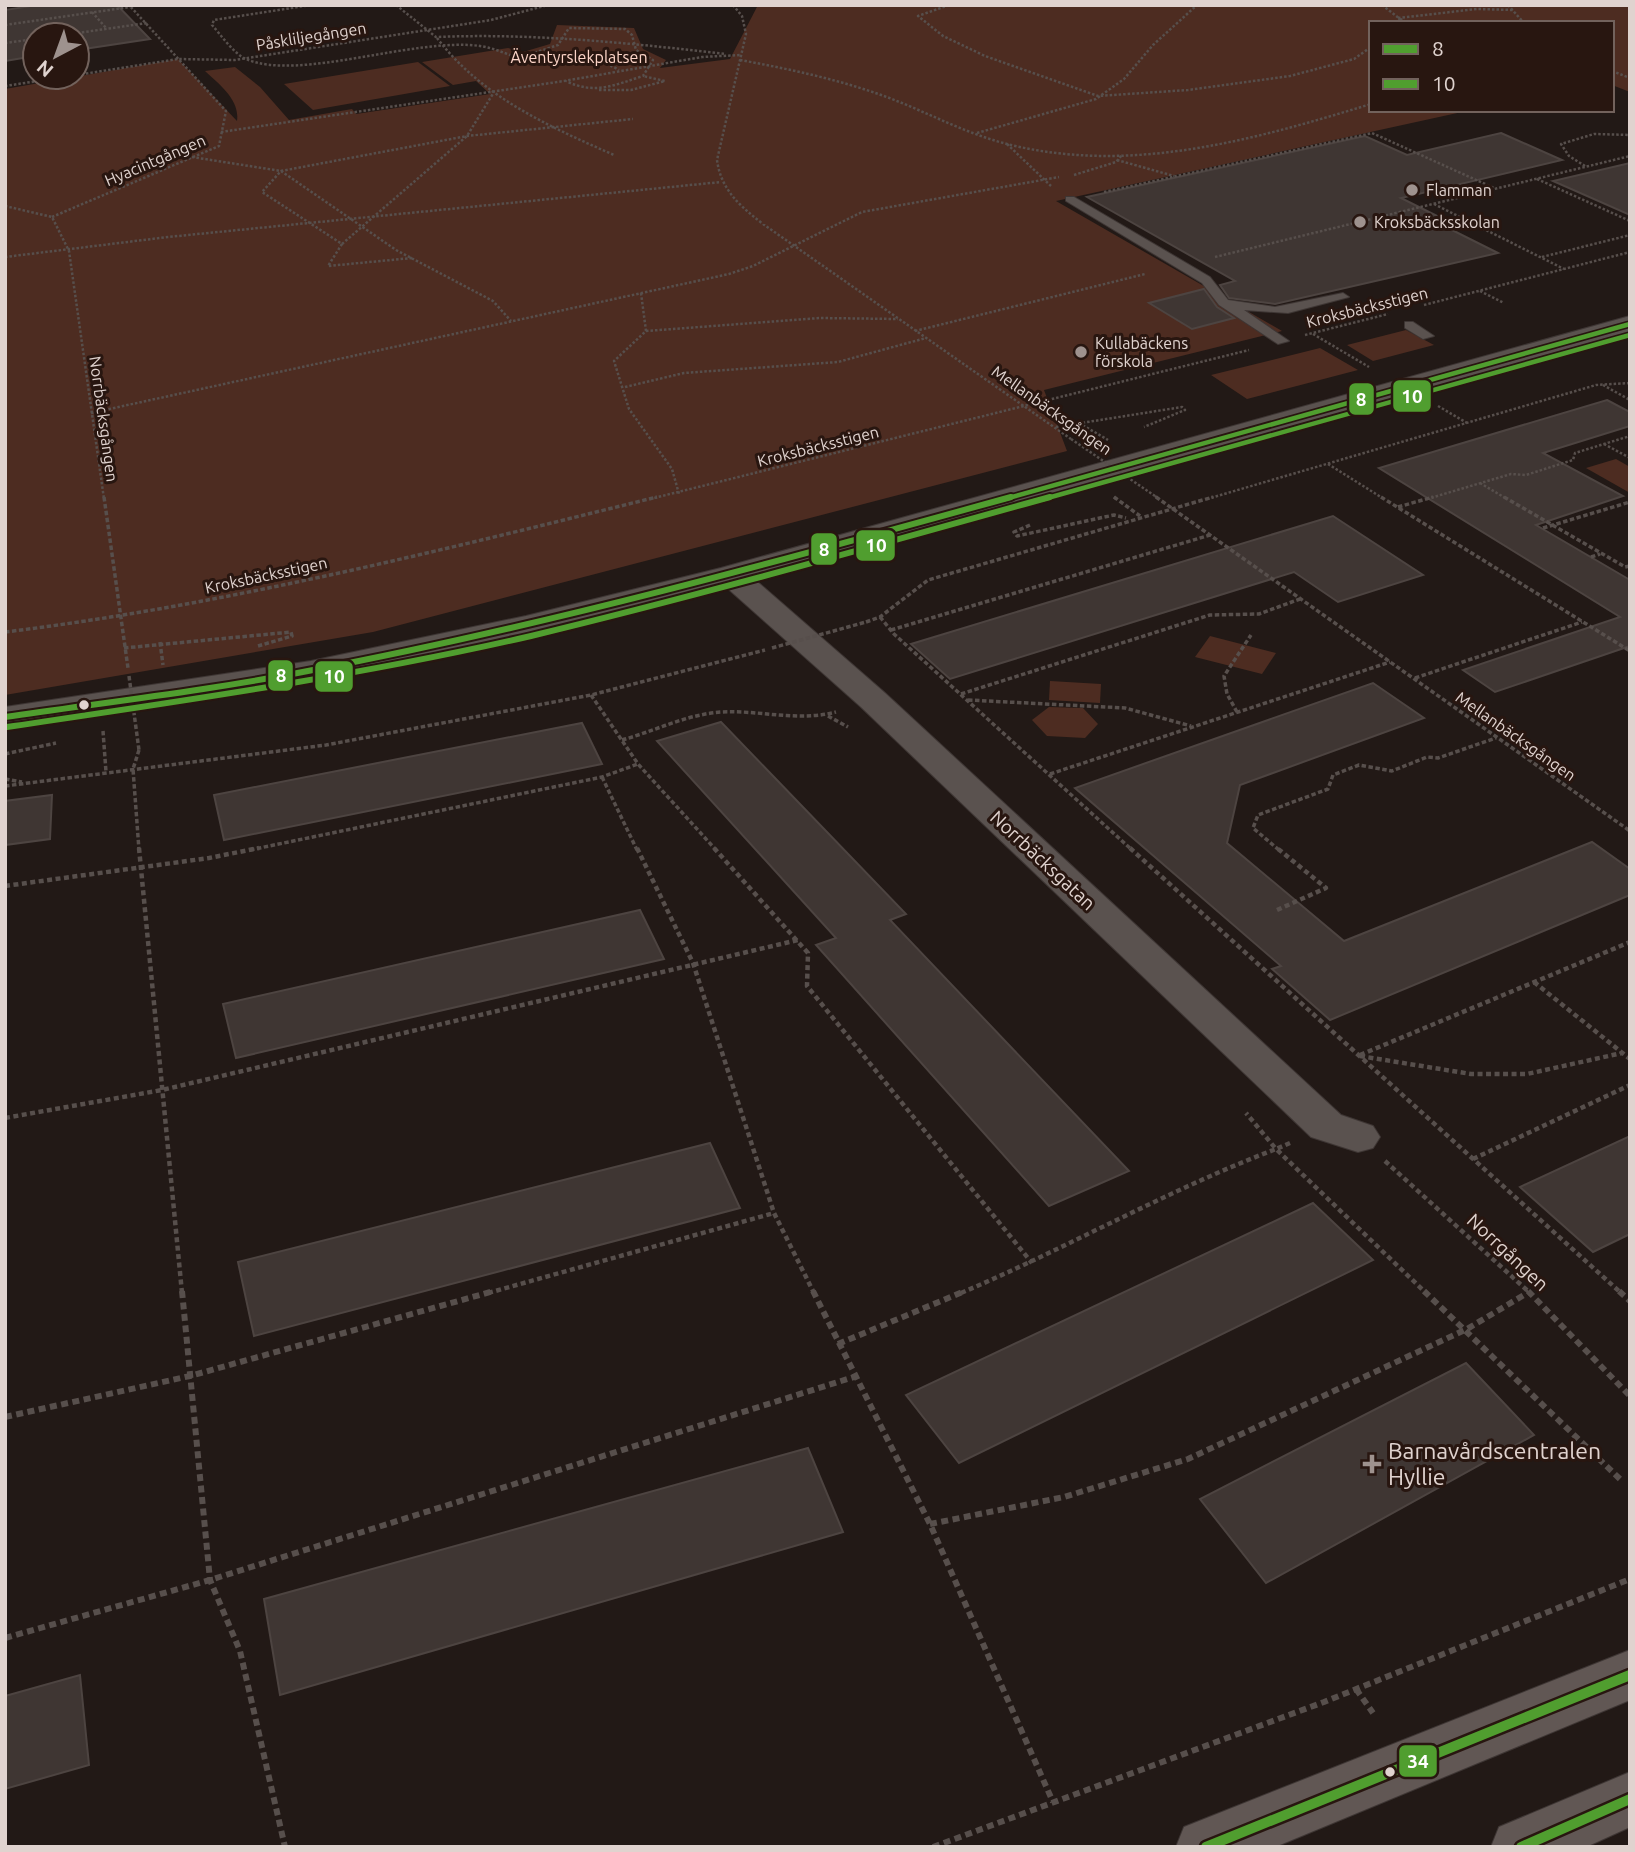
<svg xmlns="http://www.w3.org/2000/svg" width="1635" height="1852" font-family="Ubuntu,sans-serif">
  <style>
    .green { fill: #4d2c21 }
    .building { fill: #3f3633; stroke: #4d4441; stroke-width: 2 }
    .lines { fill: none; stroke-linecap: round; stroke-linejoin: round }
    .service-casing { stroke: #3e3634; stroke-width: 2 }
    .minor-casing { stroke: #3e3634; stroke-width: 2 }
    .secondary-casing { stroke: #3e3634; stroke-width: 2 }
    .path-far3 { stroke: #574f4c; stroke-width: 2.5; stroke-dasharray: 2.5 2; stroke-linecap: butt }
    .path-far2 { stroke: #574f4c; stroke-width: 3.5; stroke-dasharray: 4.5 2.5; stroke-linecap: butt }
    .path-far1 { stroke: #574f4c; stroke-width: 4.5; stroke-dasharray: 5 3.5; stroke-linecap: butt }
    .path { stroke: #574f4c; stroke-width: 6; stroke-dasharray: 7 4.5; stroke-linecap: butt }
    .service { fill: #5a524f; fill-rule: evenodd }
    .minor { fill: #5a524f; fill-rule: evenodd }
    .secondary { fill: #615754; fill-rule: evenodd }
    .path-bridge-far1 { stroke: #574f4c; stroke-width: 2.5; stroke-dasharray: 2.5 2; stroke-linecap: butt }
    .path-bridge { stroke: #574f4c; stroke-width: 3.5; stroke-dasharray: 4.5 2.5; stroke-linecap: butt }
    .bus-1-far1-casing { stroke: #281610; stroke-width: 8 }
    .bus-1-casing { stroke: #281610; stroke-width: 10 }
    .bus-2-far1-casing { stroke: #281610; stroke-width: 8 }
    .bus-2-casing { stroke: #281610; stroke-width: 10 }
    .bus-3-casing { stroke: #281610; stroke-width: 15 }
    .bus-1-far1 { stroke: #509e2f; stroke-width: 4.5 }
    .bus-1 { stroke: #509e2f; stroke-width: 6 }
    .bus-2-far1 { stroke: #509e2f; stroke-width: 4.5 }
    .bus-2 { stroke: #509e2f; stroke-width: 6 }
    .bus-3 { stroke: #509e2f; stroke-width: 10 }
    .poi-dot { fill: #9e928e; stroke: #281610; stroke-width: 2.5 }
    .bus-dot { fill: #e0d3cf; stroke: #281610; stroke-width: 2.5 }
    .labels { text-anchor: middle; stroke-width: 6; stroke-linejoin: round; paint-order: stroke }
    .far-street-label { font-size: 16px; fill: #e0d3cf; stroke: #281610 }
    .far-park-label { font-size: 16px; fill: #fdd5c8; stroke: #281610 }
    .far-poi-label { font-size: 16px; fill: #e0d3cf; stroke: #281610; text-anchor: start }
    .street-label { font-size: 19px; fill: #e0d3cf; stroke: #281610 }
    .near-poi-label { font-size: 23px; fill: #e0d3cf; stroke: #281610; text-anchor: start }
    .line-badge { stroke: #281610; stroke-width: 2.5 }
    .badge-label { font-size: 19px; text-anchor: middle; font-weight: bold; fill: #fff }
  </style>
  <rect width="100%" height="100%" fill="#221916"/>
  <g class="green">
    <path d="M758,5H1630V92L1612,85V23H1371V110H1471L1056,201L1282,331L1044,390L1067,451L373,632L5,695V89L178,59L237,121C240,100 220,85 205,71L235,67L260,87L289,120L352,109L356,114L490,94L476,81L453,85L422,62L508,48L523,52L550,44L557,25L634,28L643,49L666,60L660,68L730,59Z"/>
    <path d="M418,62L450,86L313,110L284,84Z"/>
    <path d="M1406,330L1434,345L1373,361L1347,345Z"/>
    <path d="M1320,348L1358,370L1247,399L1211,375Z"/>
    <path d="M1616,459L1630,467V493L1586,468Z"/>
    <path d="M1210,636L1276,653L1262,674L1195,657Z"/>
    <path d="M1050,681L1101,684L1100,703L1049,700Z"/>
    <path d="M1049,707L1083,708L1098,724L1085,738L1047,736L1032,720Z"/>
  </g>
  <g class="building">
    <path d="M37,5H117L150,39L77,50V35H35V56L5,61V10Z"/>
    <path d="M1501,133L1562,160L1401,198L1447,221L1438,223L1498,253L1275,304L1229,298L1220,285L1235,281L1087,197L1365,136L1407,155Z"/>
    <path d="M1630,163V215L1553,181Z"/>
    <path d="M1204,289L1217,307L1234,318L1192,329L1149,303Z"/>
    <path d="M1607,400L1630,412V426L1543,453L1623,496L1536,525L1630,580V646L1495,692L1463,670L1620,617L1379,468Z"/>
    <path d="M1333,516L1423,575L1338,602L1294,572L950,679L911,644Z"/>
    <path d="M1373,683L1424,718L1240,785L1227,843L1344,941L1592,842L1630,869V895L1330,1020L1272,969L1281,966L1075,788Z"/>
    <path d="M721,722L906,914L890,920L1129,1171L1049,1206L816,945L836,938L657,741Z"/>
    <path d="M582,723L602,764L224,840L214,795Z"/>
    <path d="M52,795L50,839L5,845V801Z"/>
    <path d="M640,910L664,959L236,1058L223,1004Z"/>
    <path d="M1630,1136V1234L1593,1252L1520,1187Z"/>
    <path d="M710,1143L740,1208L254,1336L238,1262Z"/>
    <path d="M1313,1203L1373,1260L959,1463L906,1395Z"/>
    <path d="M1466,1363L1534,1435L1266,1583L1200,1499Z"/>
    <path d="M808,1448L843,1532L280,1695L264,1599Z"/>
    <path d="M80,1675L89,1765L5,1789V1696Z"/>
  </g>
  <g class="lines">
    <g class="service-casing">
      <g id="service">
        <path d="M1066,197H1074L1210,277L1228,300L1275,307L1343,293L1349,297L1288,313L1244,310L1289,341L1278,344L1219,305L1202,283L1066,201Z"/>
        <path d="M1405,322H1413L1434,336L1423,339L1405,328Z"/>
      </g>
    </g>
    <g class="minor-casing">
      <path id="minor" d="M1630,316V332L753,578L885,693L1341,1115L1373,1126L1380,1137L1373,1148L1358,1152L1311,1137L861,707L725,586L526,636L311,681L5,727V707L311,661L526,616L721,568Z"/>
    </g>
    <g class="secondary-casing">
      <g id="secondary">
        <path d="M1630,1650V1700L1275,1847H1176L1184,1827Z"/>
        <path d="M1630,1772V1827L1586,1847H1491L1499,1827Z"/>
      </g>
    </g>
    <g class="path-far3">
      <path d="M311,5L214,20L212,25C221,35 234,54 246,59C299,82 414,37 480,46C501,49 521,62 542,64C572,67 591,53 619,70"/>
      <path d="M396,5L436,37C534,33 629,43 726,54"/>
      <path d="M733,5L742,16L746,34L717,160C721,190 740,206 763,224L1071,439"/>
      <path d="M949,5L918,16L943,36L985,56L1098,96L1188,90L1290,76L1354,59L1371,47"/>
      <path d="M1382,5L1400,19L1397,23"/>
      <path d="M1508,5L1524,23"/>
      <path d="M92,12L106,28"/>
      <path d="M1398,18L1477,9L1513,10"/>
      <path d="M1400,19L1409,23"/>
      <path d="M5,25L130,7"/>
      <path d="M64,35L147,23"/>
      <path d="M437,38C482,97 548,126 614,155"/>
      <path d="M5,43L35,39"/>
      <path d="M522,57L558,45L569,28L625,29L632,35L636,50L653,60L643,76C615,85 594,95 566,81"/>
      <path d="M740,60C789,69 837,79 884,96C925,111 964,133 1007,144C1130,175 1253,140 1371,104"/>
      <path d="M1612,71L1630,78"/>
      <path d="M77,75L178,59L235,60L491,20L548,5"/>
      <path d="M5,86L64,77"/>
      <path d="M599,90H631L665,81L643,76"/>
      <path d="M221,132L564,81L702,57L741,55"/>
      <path d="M977,133L1096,99L1124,79L1153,45L1197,5"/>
      <path d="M1007,144L1051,186"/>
      <path d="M192,157L281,171L396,250L493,301L511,321"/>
      <path d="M1117,160L1174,176"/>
      <path d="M1585,166L1569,156L1561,144L1594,134L1630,135"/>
      <path d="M1074,175L1116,162L1122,155"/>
      <path d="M1537,179L1630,221"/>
      <path d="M1104,192L1372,133L1494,188"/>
      <path d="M1434,204L1564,269"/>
      <path d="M5,206L52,217L69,251L104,499"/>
      <path d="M52,217L219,146L226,111L129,5"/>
      <path d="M342,244L467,136L494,92"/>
      <path d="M5,257L168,237L721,182"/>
      <path d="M1215,257L1630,156"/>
      <path d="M1542,257L1630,235"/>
      <path d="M412,258L328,266L342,244L262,192L281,171L467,136L633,119"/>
      <path d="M1480,291L1504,303"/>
      <path d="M641,293L646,331L614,361L629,409L672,469L679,494"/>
      <path d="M1424,305L1630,252"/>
      <path d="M646,331L820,318L898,319"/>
      <path d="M915,331L1145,274"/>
      <path d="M1313,334L1369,367"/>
      <path d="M1305,335L1388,314"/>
      <path d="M1603,385L1630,400"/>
      <path d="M625,387L684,373L838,362L926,338"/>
      <path d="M1438,406L1467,423"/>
      <path d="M91,413L729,274L753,266L862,212L1059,177"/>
      <path d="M1079,423L1108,440"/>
      <path d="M1056,427L1182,407L1185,410L1144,427"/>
      <path d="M1604,444L1630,458"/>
      <path d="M1328,464L1384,499"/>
      <path d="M1480,483L1507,499"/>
      <path d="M1155,496L1159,499"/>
      <path d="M1114,497L1116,499"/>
      <path d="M650,499L1249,350"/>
      <path d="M1207,499L1596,385L1630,383"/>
      <path d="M1427,499L1511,474L1526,475L1573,460L1575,453L1630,436"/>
    </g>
    <g class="path-far2">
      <path d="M104,497L128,668"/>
      <path d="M1114,497L1140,516"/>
      <path d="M1156,497L1630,831"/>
      <path d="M1381,497L1630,651"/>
      <path d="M1504,497L1625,567L1630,566"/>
      <path d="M1398,507L1433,497"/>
      <path d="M1030,525L1014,532L1017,536L1114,515L1126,518"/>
      <path d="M1543,528L1630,502"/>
      <path d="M1591,557L1600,554"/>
      <path d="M880,617L894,634L1132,850"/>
      <path d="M866,622L880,617L928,580L1213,497"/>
      <path d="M891,630L1210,535"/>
      <path d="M5,632C226,605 442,550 657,497"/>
      <path d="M160,642L163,665"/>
      <path d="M124,648L291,632L292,636L258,646"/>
      <path d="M1415,678L1582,622"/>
      <path d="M961,694L1210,615L1259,614L1300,599"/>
      <path d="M591,695L638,764L716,850"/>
      <path d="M968,700L1125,708L1191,726"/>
      <path d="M1237,712L1227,694L1224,676L1251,635"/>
      <path d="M828,716L848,727"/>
      <path d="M103,731L106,772"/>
      <path d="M622,740C655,731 687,714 722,712C761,710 797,722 836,712"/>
      <path d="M139,750L133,769L139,850"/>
      <path d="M5,754L56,743"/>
      <path d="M1050,774L1390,662"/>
      <path d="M602,777L637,850"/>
      <path d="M5,779L22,782"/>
      <path d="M5,786L326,745L591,695L765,650"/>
      <path d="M250,850L602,777L638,764"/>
      <path d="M1279,850L1253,828L1258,815L1328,789L1333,775L1359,765L1392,771L1427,757L1438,758L1496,738"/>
    </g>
    <g class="path-far1">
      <path d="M139,848L182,1293"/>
      <path d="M637,848L693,963L774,1213L814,1293"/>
      <path d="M714,848L808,953L807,986L1032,1263"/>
      <path d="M1130,848L1621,1293"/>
      <path d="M5,886L209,858L259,848"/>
      <path d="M1277,910L1326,888L1277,848"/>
      <path d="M1534,982L1630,1059"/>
      <path d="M1360,1055L1630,942"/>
      <path d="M1360,1056L1471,1074H1527L1622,1053"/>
      <path d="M5,1118L162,1090L798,940"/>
      <path d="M1290,1143L1276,1149L1426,1293"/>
      <path d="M1473,1159L1630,1085"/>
      <path d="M1385,1161L1530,1293"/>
      <path d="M488,1293L774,1213"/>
      <path d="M961,1293C1067,1248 1168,1190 1276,1149L1246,1113"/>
    </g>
    <g class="path">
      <path d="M182,1291L210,1580L240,1651L285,1847"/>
      <path d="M813,1291L930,1524L1053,1802"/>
      <path d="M1424,1291L1622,1481"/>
      <path d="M1528,1291L1630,1396"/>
      <path d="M1619,1291L1630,1301"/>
      <path d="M838,1344L965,1291"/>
      <path d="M5,1417L190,1376L494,1291"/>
      <path d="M930,1524L1064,1497L1188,1459L1467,1329L1529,1292"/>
      <path d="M5,1638L210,1580L857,1376"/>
      <path d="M1356,1689L1373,1713"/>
      <path d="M933,1847L1324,1702L1630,1579"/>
    </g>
    <use href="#service" class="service"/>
    <use href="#minor" class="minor"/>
    <use href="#secondary" class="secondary"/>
    <path class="path-bridge-far1" d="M1071,439L1155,496"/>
    <g class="path-bridge">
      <path d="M772,648L866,622"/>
      <path d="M129,676L139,750"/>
    </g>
    <g class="bus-1-far1-casing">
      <path id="bus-1-far1" d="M1005,499L1630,324"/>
    </g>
    <g class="bus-1-casing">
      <path id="bus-1" d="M5,717C108,702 212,690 313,670C549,625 780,561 1011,497"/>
    </g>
    <g class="bus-2-far1-casing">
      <path id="bus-2-far1" d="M1044,499L1630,335"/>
    </g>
    <g class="bus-2-casing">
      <path id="bus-2" d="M7,727C182,701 358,676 531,636C705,594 877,545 1050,497"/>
    </g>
    <g class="bus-3-casing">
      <g id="bus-3">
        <path d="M1206,1847L1630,1675"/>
        <path d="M1521,1847L1630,1799"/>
      </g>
    </g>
    <use href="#bus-1-far1" class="bus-1-far1"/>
    <use href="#bus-1" class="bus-1"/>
    <use href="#bus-2-far1" class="bus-2-far1"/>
    <use href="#bus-2" class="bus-2"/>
    <use href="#bus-3" class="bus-3"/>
  </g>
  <g class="poi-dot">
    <circle cx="1412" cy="190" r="7"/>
    <circle cx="1360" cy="222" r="7"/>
    <circle cx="1081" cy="352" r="7"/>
    <path d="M1368.5 1453.5h7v7h7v7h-7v7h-7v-7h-7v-7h7z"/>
  </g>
  <g class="bus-dot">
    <circle cx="84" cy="705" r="6"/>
    <circle cx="1390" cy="1772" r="6"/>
  </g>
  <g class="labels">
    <g class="far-street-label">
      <text transform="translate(311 36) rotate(-9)" y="6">Påskliljegången</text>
      <text transform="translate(155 160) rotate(-23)" y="6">Hyacintgången</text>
      <text transform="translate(1367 307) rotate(-14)" y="6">Kroksbäcksstigen</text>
      <text transform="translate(1052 410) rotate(35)" y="6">Mellanbäcksgången</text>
      <text transform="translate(104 419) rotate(82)" y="6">Norrbäcksgången</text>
      <text transform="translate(818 446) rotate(-14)" y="6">Kroksbäcksstigen</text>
      <text transform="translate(266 575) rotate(-12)" y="6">Kroksbäcksstigen</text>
      <text transform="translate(1516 736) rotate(35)" y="6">Mellanbäcksgången</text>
    </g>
    <g class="far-park-label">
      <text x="579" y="63">Äventyrslekplatsen</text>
    </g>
    <g class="far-poi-label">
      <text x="1426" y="196">Flamman</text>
      <text x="1374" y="228">Kroksbäcksskolan</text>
      <text x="1095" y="349">Kullabäckens<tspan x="1095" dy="18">förskola</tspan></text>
    </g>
    <g class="street-label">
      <text transform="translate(1043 860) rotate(43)" y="7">Norrbäcksgatan</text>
      <text transform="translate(1508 1252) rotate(43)" y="7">Norrgången</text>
    </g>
    <g class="near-poi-label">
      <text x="1388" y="1459">Barnavårdscentralen<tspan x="1388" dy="26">Hyllie</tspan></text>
    </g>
  </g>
  <g class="line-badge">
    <rect x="1392" y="379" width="40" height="34" rx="7" fill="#509e2f"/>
    <rect x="1348" y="382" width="27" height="34" rx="7" fill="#509e2f"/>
    <rect x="855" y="529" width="41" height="33" rx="7" fill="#509e2f"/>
    <rect x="810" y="532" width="28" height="34" rx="7" fill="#509e2f"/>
    <rect x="267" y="659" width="27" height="33" rx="7" fill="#509e2f"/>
    <rect x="314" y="660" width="40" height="33" rx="7" fill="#509e2f"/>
    <rect x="1398" y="1744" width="40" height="34" rx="7" fill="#509e2f"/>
  </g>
  <g class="badge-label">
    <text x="1412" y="403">10</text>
    <text x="1361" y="406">8</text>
    <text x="876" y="552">10</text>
    <text x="824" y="556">8</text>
    <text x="281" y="682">8</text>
    <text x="334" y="683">10</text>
    <text x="1418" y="1768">34</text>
  </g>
  <rect width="1635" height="1852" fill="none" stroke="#e0d3cf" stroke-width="14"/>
  <rect x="1369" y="21" width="245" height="91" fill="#281610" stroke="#72625c" stroke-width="2"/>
  <rect x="1383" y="44" width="35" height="10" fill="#509e2f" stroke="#72625c" stroke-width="2"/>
  <text x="1432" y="56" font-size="21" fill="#e0d3cf">8</text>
  <rect x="1383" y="79" width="35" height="10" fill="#509e2f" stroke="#72625c" stroke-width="2"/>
  <text x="1432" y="91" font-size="21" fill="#e0d3cf">10</text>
  <g transform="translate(56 56) rotate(221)"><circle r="33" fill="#281610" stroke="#72625c" stroke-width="2"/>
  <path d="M0-5L12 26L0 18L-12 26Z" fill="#9e928e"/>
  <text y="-10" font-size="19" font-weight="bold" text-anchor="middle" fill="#e0d3cf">N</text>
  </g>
</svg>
